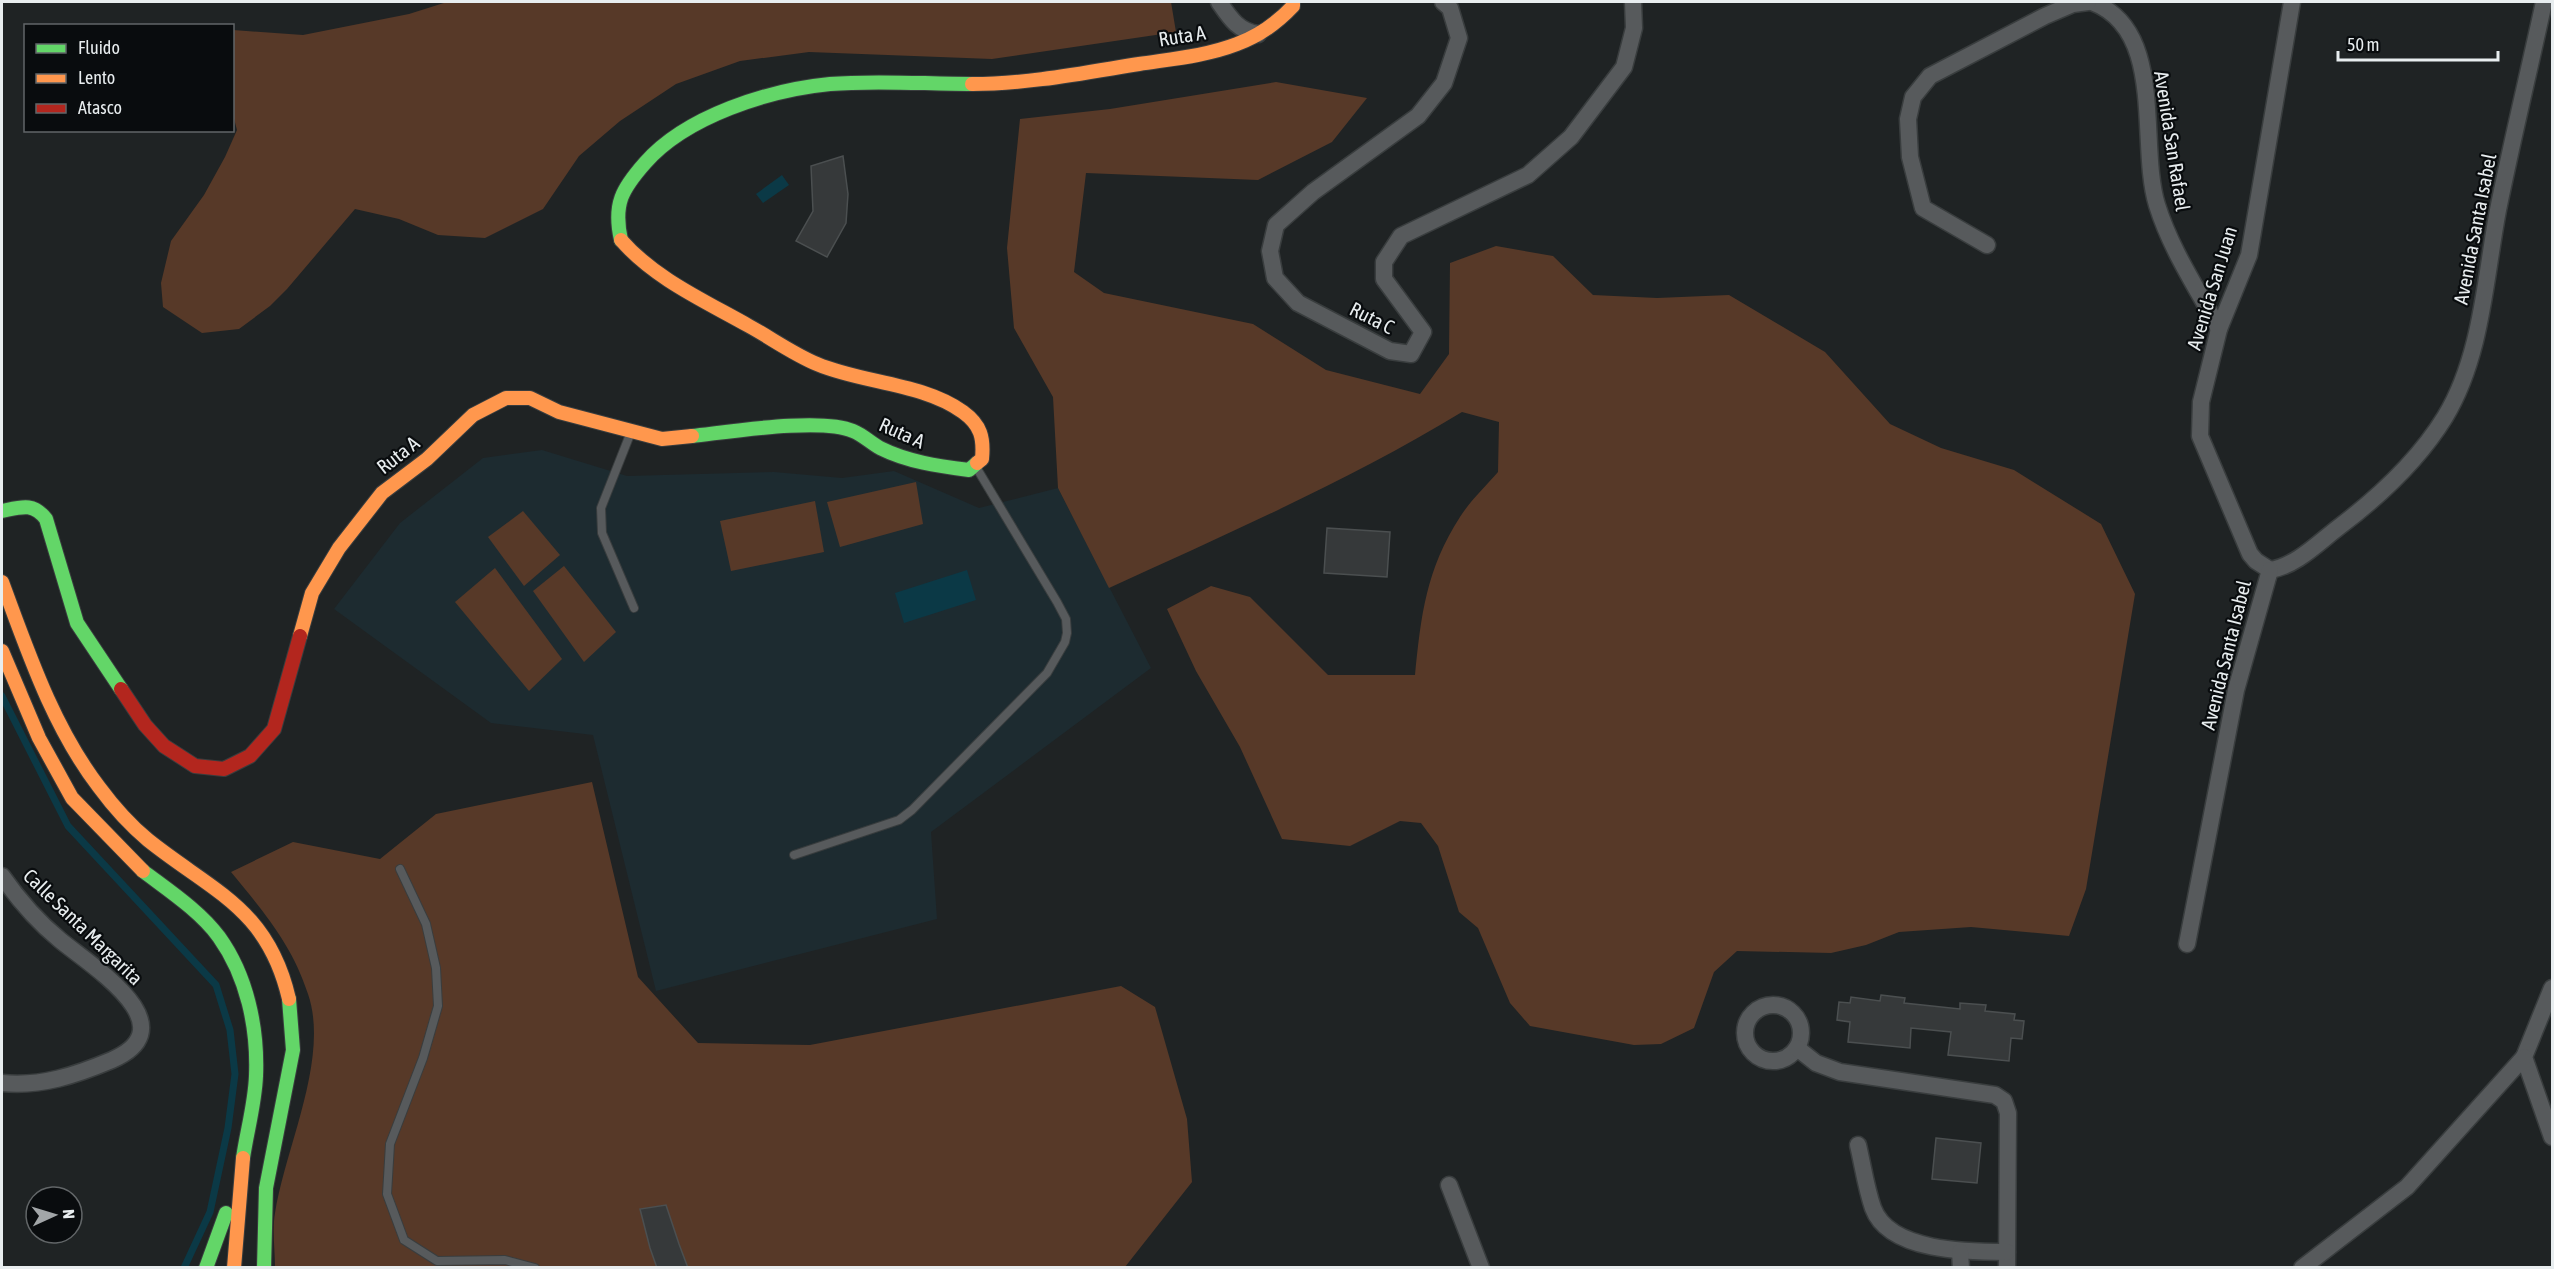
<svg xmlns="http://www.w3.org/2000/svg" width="2554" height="1269" font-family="'Asap Condensed',sans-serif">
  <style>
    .built { fill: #1d2b30 }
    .green { fill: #573928 }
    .water { fill: #0b3946 }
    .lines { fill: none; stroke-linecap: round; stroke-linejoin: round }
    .stream { stroke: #0b3946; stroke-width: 7 }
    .building { fill: #36393a; stroke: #4b4f50; stroke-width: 1.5 }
    .lane-casing { stroke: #393d3e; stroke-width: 10 }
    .street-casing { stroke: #393d3e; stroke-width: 19 }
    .fast-casing { stroke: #393d3e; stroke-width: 16 }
    .slow-casing { stroke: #393d3e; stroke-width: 16 }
    .jam-casing { stroke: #393d3e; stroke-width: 16 }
    .lane { stroke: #575a5c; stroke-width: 8 }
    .street { stroke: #575a5c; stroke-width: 16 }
    .fast { stroke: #63d668; stroke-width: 14 }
    .slow { stroke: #ff974d; stroke-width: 14 }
    .jam { stroke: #b3261e; stroke-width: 14 }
    .labels { text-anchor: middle; stroke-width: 4.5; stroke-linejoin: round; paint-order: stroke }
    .street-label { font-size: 20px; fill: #e8edef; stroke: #090c0e }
  </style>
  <rect width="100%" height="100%" fill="#1f2324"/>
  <path class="built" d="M542,450L627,476L774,472L842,478L894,471L979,508L1058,488L1151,668L931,832L937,919L656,991L593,735L491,723L334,609L400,523L483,458Z"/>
  <g class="green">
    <path d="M447,2H1171L1176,32L992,59L809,52L740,61L676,84L620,121L579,156L543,209L485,238L438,235L399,219L355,209L287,289L270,306L239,329L202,333L163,307L161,283L171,241L204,195L225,157L237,130L232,111L233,30L303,35L409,14Z"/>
    <path d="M1276,82L1367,98L1332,142L1258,180L1086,173L1074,272L1104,293L1253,324L1326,370L1420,394L1449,354L1450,263L1496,246L1553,256L1593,295L1657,298L1729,295L1825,352L1890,424L1941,448L2014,470L2101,524L2135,594L2086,889L2069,936L1971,927L1899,932L1866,945L1831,953L1737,951L1714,972L1694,1028L1661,1044L1634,1045L1530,1026L1510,1003L1478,928L1459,912L1438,846L1421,823L1400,821L1350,846L1282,839L1240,747L1196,671L1167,609L1211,586L1250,597L1328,675H1415C1421,615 1426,570 1460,517C1470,501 1486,486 1498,472L1499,422L1462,412C1350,480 1229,533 1109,588L1058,488L1053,397L1014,328L1007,248L1020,119L1110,109Z"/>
    <path d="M916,482L923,524L840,547L827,502Z"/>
    <path d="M815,501L824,552L731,571L720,521Z"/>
    <path d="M523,511L560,555L524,586L488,537Z"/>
    <path d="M564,566L616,632L584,662L533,591Z"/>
    <path d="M495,568L562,659L529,691L455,602Z"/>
    <path d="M592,782L638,977L698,1043L810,1045L1121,986L1155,1007L1187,1119L1192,1182L1125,1267H275C275,1250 272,1230 275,1213C285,1148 330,1058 308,994C292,944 263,911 231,872L293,842L380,859L436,814Z"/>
  </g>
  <g class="water">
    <path d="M782,175L789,185L763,203L756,194Z"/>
    <path d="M967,570L976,600L904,623L895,593Z"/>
  </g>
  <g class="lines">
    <path class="stream" d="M2,696L68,826L216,985L230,1030L235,1074L228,1128L210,1212L184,1268"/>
  </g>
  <g class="building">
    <path d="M843,156L848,194L846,223L827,257L796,241L813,211L811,166Z"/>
    <path d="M1327,528L1390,532L1387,577L1324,573Z"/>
    <path d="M1881,995L1905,998L1904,1003L1960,1009V1003L1986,1005L1985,1011L2015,1014L2014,1020L2024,1021L2022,1039L2011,1038L2009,1061L1948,1055L1951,1032L1911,1028L1910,1048L1848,1042L1850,1022L1837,1020L1839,1002L1850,1003L1851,997L1880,1001Z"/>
    <path d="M1936,1138L1981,1143L1977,1183L1932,1179Z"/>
    <path d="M666,1205L679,1244L688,1268H657L650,1248L640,1209Z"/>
  </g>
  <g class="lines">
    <g class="lane-casing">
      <g id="lane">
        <path d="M631,432L601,508L602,533L634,608"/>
        <path d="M794,855L899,820L912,810L1047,673L1065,642L1067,633L1066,619L1057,602L976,467"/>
        <path d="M400,869L426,924L436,968L438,1006L423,1058L390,1144L387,1194L404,1240L437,1261L505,1260L535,1268"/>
      </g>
    </g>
    <g class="street-casing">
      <g id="street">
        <path d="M1219,2C1230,18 1238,31 1258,34"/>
        <path d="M1443,2L1450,8L1459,38L1444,83L1418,116L1313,192L1276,225L1270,251L1275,278L1298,303L1390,351L1411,354L1423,332L1384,279V262L1401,236L1528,175L1571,137L1624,67L1634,28L1633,2"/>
        <path d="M2092,2C2167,30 2138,144 2157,205C2171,250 2197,288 2219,329"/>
        <path d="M1987,245L1923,208L1910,157L1908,119L1913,97L1930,76L2045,16L2073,4L2088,2"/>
        <path d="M2270,570C2296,566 2318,543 2339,527C2380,496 2418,461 2445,417C2482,356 2485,278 2498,210C2512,141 2529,71 2544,2"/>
        <path d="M2270,570L2256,561L2250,554L2200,436L2201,402L2219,329L2249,255L2292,2"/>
        <path d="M2,876C18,899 38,922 60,940C90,965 190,1026 112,1060C76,1075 41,1087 2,1083"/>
        <path d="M2187,944L2236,690L2270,570"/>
        <path d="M2552,988L2524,1057L2552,1137"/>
        <circle cx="1773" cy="1033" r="28"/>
        <path d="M1797,1048L1816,1063L1840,1072L1995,1095L2004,1101L2008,1113L2007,1268"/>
        <path d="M1858,1145C1863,1166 1866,1188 1873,1208C1889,1252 1969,1252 2007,1252"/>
        <path d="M1449,1185L1481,1268"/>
        <path d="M1960,1252L1961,1268"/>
        <path d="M2302,1268L2407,1187L2524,1057"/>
      </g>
    </g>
    <g class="fast-casing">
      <g id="fast">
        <path d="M621,240C613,204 622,189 645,163C686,116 769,90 830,84C876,80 925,84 972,84"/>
        <path d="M692,436C729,432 821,417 853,431C863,435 871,443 880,448C908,462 938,466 969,470L977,463"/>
        <path d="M2,511C21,507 33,502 46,519L77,623L121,689"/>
        <path d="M143,871C168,890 200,911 219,937C247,976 258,1028 256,1076C255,1103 247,1131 243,1158"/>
        <path d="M206,1268L226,1213"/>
        <path d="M264,1268L266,1188L293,1050L289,999"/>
      </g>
    </g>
    <g class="slow-casing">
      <g id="slow">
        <path d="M972,84C1028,84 1083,73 1139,64C1171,59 1206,56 1237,44C1259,36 1277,23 1293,6V2"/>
        <path d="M621,240C655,279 705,301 749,326C771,338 793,354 817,364C861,383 923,383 963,412C981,425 984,438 982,459L977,463"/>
        <path d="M2,582C28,652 53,727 99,787C113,806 130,825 148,840C213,892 268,908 289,999"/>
        <path d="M300,636L312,593L339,548L382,493L427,459L473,415L506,398H530L559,412L662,439L692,436"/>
        <path d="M2,651L39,738L72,798L143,871"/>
        <path d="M234,1268L243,1158"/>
      </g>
    </g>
    <g class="jam-casing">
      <path id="jam" d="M121,689L145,725L164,746L195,766L224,769L250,756L274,729L300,636"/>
    </g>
    <use href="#lane" class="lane"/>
    <use href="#street" class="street"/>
    <use href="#fast" class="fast"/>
    <use href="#slow" class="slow"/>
    <use href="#jam" class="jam"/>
  </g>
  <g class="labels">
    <g class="street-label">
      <text transform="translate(1182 36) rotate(-9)" y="7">Ruta A</text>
      <text transform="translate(2172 141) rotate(81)" y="7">Avenida San Rafael</text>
      <text transform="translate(2475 229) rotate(-79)" y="7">Avenida Santa Isabel</text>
      <text transform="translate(2212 288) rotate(-73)" y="7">Avenida San Juan</text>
      <text transform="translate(1372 318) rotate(27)" y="7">Ruta C</text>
      <text transform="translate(902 433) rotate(24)" y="7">Ruta A</text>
      <text transform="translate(398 455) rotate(-38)" y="7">Ruta A</text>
      <text transform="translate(2226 655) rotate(-76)" y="7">Avenida Santa Isabel</text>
      <text transform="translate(83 927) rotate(44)" y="7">Calle Santa Margarita</text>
    </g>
  </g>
  <rect width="2554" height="1269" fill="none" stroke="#e8edef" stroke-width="6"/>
  <rect x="24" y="24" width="210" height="108" fill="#090c0e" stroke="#626668" stroke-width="1.5"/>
  <rect x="36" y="44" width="30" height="9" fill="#63d668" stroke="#626668" stroke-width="1.5"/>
  <text x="78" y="54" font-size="18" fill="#e8edef">Fluido</text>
  <rect x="36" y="74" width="30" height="9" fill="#ff974d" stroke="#626668" stroke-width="1.5"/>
  <text x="78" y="84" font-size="18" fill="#e8edef">Lento</text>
  <rect x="36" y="104" width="30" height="9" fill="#b3261e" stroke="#626668" stroke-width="1.5"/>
  <text x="78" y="114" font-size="18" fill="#e8edef">Atasco</text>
  <g transform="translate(54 1215) rotate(86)"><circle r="28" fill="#090c0e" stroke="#626668" stroke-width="1.5"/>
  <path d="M0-4.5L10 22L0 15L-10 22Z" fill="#a2a6a8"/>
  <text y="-9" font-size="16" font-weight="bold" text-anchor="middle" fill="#e8edef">N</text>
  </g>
  <path d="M2338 51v9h160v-9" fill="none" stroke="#e8edef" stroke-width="3"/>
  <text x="2347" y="51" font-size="18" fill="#e8edef" stroke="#090c0e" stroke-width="4.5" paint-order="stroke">50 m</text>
</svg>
